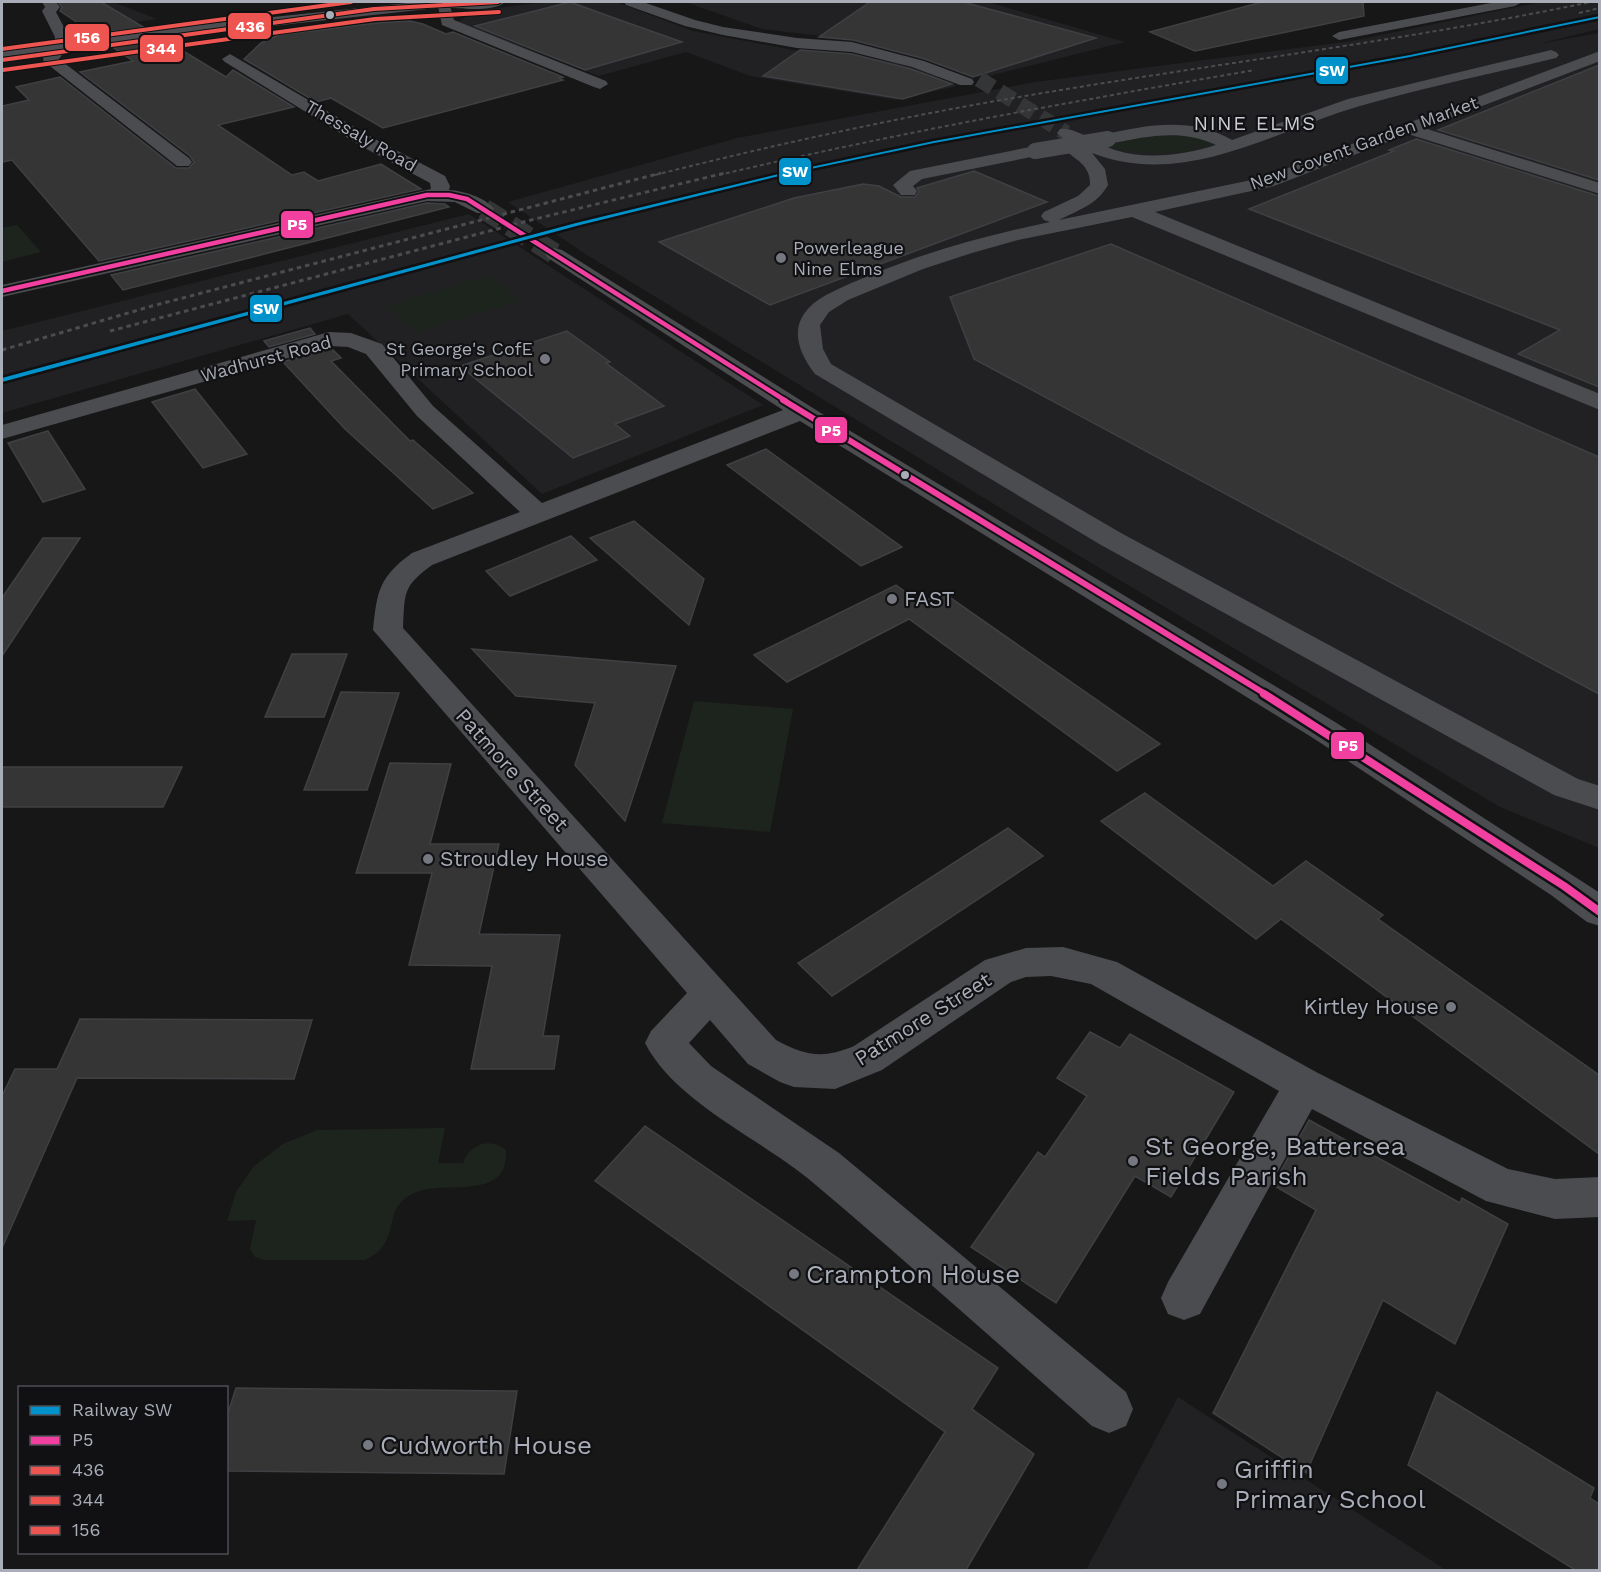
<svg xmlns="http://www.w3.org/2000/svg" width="1601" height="1572" font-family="'Work Sans',sans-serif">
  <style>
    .built { fill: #212123 }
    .green { fill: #1d241e }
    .building { fill: #353536; stroke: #3f4043; stroke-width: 1.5 }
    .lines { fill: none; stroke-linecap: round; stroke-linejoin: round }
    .minor-tunnel-far1 { stroke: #343537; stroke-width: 16; stroke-dasharray: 16 8; stroke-linecap: butt }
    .minor-tunnel { stroke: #343537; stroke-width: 21; stroke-dasharray: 21 10; stroke-linecap: butt }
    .minor { fill: #4b4c50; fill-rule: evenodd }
    .trunk { fill: #4e4e52; fill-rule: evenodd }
    .rail-far1 { stroke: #4b4c4f; stroke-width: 2; stroke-dasharray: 4 3; stroke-linecap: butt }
    .rail { stroke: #4b4c4f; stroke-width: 3; stroke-dasharray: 4.5 4; stroke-linecap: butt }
    .minor-bridge { stroke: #4b4c50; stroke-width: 16 }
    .bus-1-far2-casing { stroke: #111113; stroke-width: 8 }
    .bus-1-far1-casing { stroke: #111113; stroke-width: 10 }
    .bus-1-casing { stroke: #111113; stroke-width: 13 }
    .bus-2-casing { stroke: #111113; stroke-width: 6 }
    .bus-3-casing { stroke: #111113; stroke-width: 6 }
    .bus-4-casing { stroke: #111113; stroke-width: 6 }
    .bus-1-far2 { stroke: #f240a1; stroke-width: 4.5 }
    .bus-1-far1 { stroke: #f240a1; stroke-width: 6 }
    .bus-1 { stroke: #f240a1; stroke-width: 8 }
    .bus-2 { stroke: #ee5450; stroke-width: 4 }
    .bus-3 { stroke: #ee5450; stroke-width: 4 }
    .bus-4 { stroke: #ee5450; stroke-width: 4 }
    .rail-1-casing { stroke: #111113; stroke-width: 5 }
    .rail-1 { fill: #0092cb; fill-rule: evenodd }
    .bus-dot { fill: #a8adb8; stroke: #111113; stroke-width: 2 }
    .poi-dot { fill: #757880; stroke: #111113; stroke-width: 2 }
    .labels { text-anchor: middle; stroke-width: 4.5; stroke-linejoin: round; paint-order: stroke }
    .far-street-label { font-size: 18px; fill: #a8adb8; stroke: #111113 }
    .far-poi-label { font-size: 18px; fill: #a8adb8; stroke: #111113; text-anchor: start }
    .far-quarter-label { font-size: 20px; letter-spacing: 1.5px; fill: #c9ccd4; stroke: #111113 }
    .poi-label { font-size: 21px; fill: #a8adb8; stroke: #111113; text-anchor: start }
    .street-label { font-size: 21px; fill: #a8adb8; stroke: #111113 }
    .near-poi-label { font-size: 26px; fill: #a8adb8; stroke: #111113; text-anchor: start }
    .line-badge { stroke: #111113; stroke-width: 2 }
    .badge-label { font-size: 16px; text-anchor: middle; font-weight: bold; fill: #fff }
  </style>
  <rect width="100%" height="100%" fill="#171717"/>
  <g class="built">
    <path d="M75,2H113L157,19L86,29L70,3Z"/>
    <path d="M545,2H616L693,31L799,51L845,53L897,63L929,73L957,86L897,100L750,76L686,52L599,76L457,22L475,11Z"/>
    <path d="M685,2H988L1125,42L985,77L917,52L873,42L762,29Z"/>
    <path d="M1541,2H1599V29L1538,44L1599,33V848L1500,807L1051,539L587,255L508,202L737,138L1035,82L1352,41Z"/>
    <path d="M469,214L763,405L542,494L348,314L2,413V331Z"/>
    <path d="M1178,1397L1446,1570H1086Z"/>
  </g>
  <g class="green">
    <path d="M1169,132L1211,141L1210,146L1204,149L1191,144L1186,146L1196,150C1161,157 1133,152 1098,146Z"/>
    <path d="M17,225L41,252L2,262V228Z"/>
    <path d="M488,275L521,300L417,332L386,306Z"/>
    <path d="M694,701L793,709L770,832L662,823Z"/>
    <path d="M445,1128L438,1163H463C470,1144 490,1137 506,1150C509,1203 445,1179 414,1193C386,1206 397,1226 383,1246C379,1253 372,1256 365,1260H265L255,1257L250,1249L256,1220L227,1221L236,1192L254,1166L283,1144L317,1130Z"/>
  </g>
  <g class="building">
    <path d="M58,2H101L145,28L93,33L60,11L62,7Z"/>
    <path d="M570,2L617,19L682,42L585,70L475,26Z"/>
    <path d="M870,2H963L1096,38L973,77L925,59L853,40L819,37Z"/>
    <path d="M1262,2H1363L1364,16L1195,51L1150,32Z"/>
    <path d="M410,21L423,24L446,34L453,32L563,77L559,78L563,80L383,128L331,98L316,102L244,59L261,43L278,35L377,23Z"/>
    <path d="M165,40L226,77L233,70L294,107L218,125L292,175L304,172L318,181L381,164L421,189L99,261L12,160L2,162V106L29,100L16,87L60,77L176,168H189L194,162L190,156L80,72L133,61L111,46Z"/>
    <path d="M800,50L852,54L911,69L952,84L903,99L763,76Z"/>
    <path d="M1599,65V180L1438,130Z"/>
    <path d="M1416,139L1599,196V387L1518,354L1560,330L1249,209L1394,151L1389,150Z"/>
    <path d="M974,171L1047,202L770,305L659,242L794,198L863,184L879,186L901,197H915L919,192L917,188Z"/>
    <path d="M427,203L445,204L449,207L123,290L111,275Z"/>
    <path d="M1111,244L1599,457V694L974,359L950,297Z"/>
    <path d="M310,328L315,334L269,347L264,341Z"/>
    <path d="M567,331L610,362L606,363L664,406L615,424L630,436L573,458L460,366Z"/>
    <path d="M331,348L341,358L331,361L410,441L413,440L473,493L433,509L345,429L283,362Z"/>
    <path d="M195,389L247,454L203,468L152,402Z"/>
    <path d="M48,431L85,489L43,502L8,443Z"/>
    <path d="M766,449L902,547L861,566L727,465Z"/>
    <path d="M634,521L704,579L689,625L590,538Z"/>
    <path d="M571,536L597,560L510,596L486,571Z"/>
    <path d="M43,538H80L2,656V598Z"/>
    <path d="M896,585L921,603L942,592L1160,744L1117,771L909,619L787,682L754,655Z"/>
    <path d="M472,649L676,666L625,821L575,765L595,703L516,696Z"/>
    <path d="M292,654H347L324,717H265Z"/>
    <path d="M341,692L399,693L367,790H304Z"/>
    <path d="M390,763L451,764L430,844H499L479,934L560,935L543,1036H559L554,1069H471L492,966L409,965L432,873H356Z"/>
    <path d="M2,767H182L163,807H2Z"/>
    <path d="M1145,793L1273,886L1306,861L1383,915L1378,919L1599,1075V1154L1281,919L1256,939L1101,821Z"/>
    <path d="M1008,828L1043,856L832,996L798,963Z"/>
    <path d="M80,1019L312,1020L294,1079L77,1078L2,1248V1096L15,1069H57Z"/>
    <path d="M1090,1032L1120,1048L1130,1034L1234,1092L1171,1197L1135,1176L1056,1303L971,1247L1038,1152L1045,1157L1087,1096L1057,1078Z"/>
    <path d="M1309,1120L1460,1203L1462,1198L1508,1224L1455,1344L1383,1300L1306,1473L1213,1413L1316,1210L1273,1185Z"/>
    <path d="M645,1126L998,1368L972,1409L1034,1454L966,1570H857L945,1432L595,1181Z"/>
    <path d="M236,1388L517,1391L504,1474L226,1471V1419Z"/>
    <path d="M1437,1392L1594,1488L1590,1498L1599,1504V1570H1575L1408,1465Z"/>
  </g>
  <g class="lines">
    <path class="minor-tunnel-far1" d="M979,79L1066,133"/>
    <path class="minor-tunnel" d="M484,209L555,254"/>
    <g class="minor">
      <path d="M42,2H56L60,7L56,12L69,37L70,44L59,59L189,158L192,162L189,166H177L46,63L43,60L44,54L54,43L55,37L42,11L45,7Z"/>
      <path d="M437,2H449L454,20L606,81L608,84L600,89L594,87L442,25Z"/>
      <path d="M624,2H643L695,20L723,27L797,38L852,42L924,61L972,79L974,82L972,85H960L912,67L852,52L797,48L723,35L685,26L626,5Z"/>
      <path d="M1496,2H1522L1515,6L1339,40L1332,36L1339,32Z"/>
      <path d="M1551,50L1556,52L1559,55L1556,58C1491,74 1425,87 1360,106C1273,131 1185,189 1092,153L1105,169L1108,185C1097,205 1078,210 1059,220L1261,178L1600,51V61L1424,128L1600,183V194L1408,134L1274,186L1155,212L1600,394V410L1132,217L1018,240L972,253L923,269L848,300L829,312L820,325L823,349L831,364L1121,533L1578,779L1600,786V810L1554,795L1101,545L815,374C791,343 790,315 826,295C897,260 973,238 1050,222L1044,220L1041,216L1044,212L1078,196L1090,185C1091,162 1071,159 1059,144L1065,140L1057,133L1060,129C1074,126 1100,145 1115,150C1146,160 1185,155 1216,145C1180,128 1145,137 1108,144L1102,143L1099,139L1102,135C1145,125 1192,116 1232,140L1348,99Z"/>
      <path d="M230,54L373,138L445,176L450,186L449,190C463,191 485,197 494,209L491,213H477L455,202L427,201L2,297V285L431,189L430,183L361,146L225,62L222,59Z"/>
      <path d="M1035,146L1041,147L1044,151L1041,155L922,179L913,186L917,191L915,195H901L893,185L910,171Z"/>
      <path d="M555,248L562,250L832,420L1335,722L1600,893V926L1587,922L1551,895L1313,738L800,421L432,565C402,587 405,593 403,628L776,1040C805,1056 823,1059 854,1046L985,960L1026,948L1063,947L1117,962L1318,1073L1508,1169L1555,1179L1600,1177V1217L1555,1219L1486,1201L1312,1109L1200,1314L1184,1320L1168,1314L1161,1298L1168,1282L1279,1091L1091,984L1051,976L1026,977L1011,982L882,1070L835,1089L794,1087L780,1082L748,1064L710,1020L689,1043L711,1066L839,1153L1126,1392L1133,1409L1126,1426L1109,1433L1092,1426C998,1344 906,1261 811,1181C761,1139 675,1102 645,1043L651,1031L687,993L373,630C377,591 379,577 412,553L520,512L417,416L366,354L348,347L330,346L2,439V425L329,332L351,333L382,344L433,406L542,503L783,410L548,258L545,254L548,250Z"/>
    </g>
    <path class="trunk" d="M417,2H505C495,12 460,9 446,7L62,49L2,57V49L62,39Z"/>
    <g class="rail-far1">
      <path d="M1579,13L1600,8"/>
      <path d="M655,175C777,144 900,117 1025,96C1213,64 1403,41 1591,2"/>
      <path d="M719,175C896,133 1075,101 1255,70"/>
    </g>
    <g class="rail">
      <path d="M110,331L535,219L725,173"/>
      <path d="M2,350L152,306L661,173"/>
    </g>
    <path class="minor-bridge" d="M1035,151L1108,139"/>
    <g class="bus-1-far2-casing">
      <path id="bus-1-far2" d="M2,291L427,195H449L467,199L786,401"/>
    </g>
    <g class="bus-1-far1-casing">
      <path id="bus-1-far1" d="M783,400L1267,695"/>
    </g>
    <g class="bus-1-casing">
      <path id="bus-1" d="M1264,694L1564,886L1600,912"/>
    </g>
    <g class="bus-2-casing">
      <path id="bus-2" d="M2,60L374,9L498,2"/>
    </g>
    <g class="bus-3-casing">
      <path id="bus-3" d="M3,70L375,19L499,12"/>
    </g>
    <g class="bus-4-casing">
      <path id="bus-4" d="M2,49L351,2"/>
    </g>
    <use href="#bus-1-far2" class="bus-1-far2"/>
    <use href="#bus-1-far1" class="bus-1-far1"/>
    <use href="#bus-1" class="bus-1"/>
    <use href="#bus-2" class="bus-2"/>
    <use href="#bus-3" class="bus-3"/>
    <use href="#bus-4" class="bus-4"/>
    <g class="rail-1-casing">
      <path id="rail-1" d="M1600,16V18L1410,57L934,143L787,174L580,225L2,382V378L576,223L787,172L934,141L1410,55Z"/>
    </g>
    <use href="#rail-1" class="rail-1"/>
  </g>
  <g class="bus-dot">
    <circle cx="330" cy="15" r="5"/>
    <circle cx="905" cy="475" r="5"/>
  </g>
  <g class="poi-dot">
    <circle cx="781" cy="258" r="6"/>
    <circle cx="545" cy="359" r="6"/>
    <circle cx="892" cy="599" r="6"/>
    <circle cx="428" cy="859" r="6"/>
    <circle cx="1451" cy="1007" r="6"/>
    <circle cx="1133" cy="1161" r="6"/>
    <circle cx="794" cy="1274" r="6"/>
    <circle cx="368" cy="1445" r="6"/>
    <circle cx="1222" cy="1484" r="6"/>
  </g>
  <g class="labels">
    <g class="far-street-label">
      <text transform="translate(361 136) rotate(30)" y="6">Thessaly Road</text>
      <text transform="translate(1364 143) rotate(-20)" y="6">New Covent Garden Market</text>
      <text transform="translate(266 359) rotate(-15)" y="6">Wadhurst Road</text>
    </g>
    <g class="far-poi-label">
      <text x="793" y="254">Powerleague<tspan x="793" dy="21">Nine Elms</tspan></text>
      <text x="533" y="355" text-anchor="end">St George's CofE<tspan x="533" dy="21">Primary School</tspan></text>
    </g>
    <g class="far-quarter-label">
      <text x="1255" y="130">NINE ELMS</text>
    </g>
    <g class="poi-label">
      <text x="904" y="606">FAST</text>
      <text x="440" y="866">Stroudley House</text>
      <text x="1439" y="1014" text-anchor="end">Kirtley House</text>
    </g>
    <g class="street-label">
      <text transform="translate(512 770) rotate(48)" y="7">Patmore Street</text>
      <text transform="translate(923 1019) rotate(-32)" y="7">Patmore Street</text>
    </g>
    <g class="near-poi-label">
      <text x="1145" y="1155">St George, Battersea<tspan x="1145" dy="30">Fields Parish</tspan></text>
      <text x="806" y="1283">Crampton House</text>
      <text x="380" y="1454">Cudworth House</text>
      <text x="1234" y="1478">Griffin<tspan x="1234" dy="30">Primary School</tspan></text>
    </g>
  </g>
  <g class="line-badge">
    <rect x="227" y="12" width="45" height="28" rx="6" fill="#ee5450"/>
    <rect x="64" y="23" width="46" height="29" rx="6" fill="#ee5450"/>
    <rect x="139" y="34" width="45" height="29" rx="6" fill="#ee5450"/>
    <rect x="1315" y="56" width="34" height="29" rx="6" fill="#0092cb"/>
    <rect x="778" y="157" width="34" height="29" rx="6" fill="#0092cb"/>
    <rect x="280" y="210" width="34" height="29" rx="6" fill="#f240a1"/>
    <rect x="249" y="294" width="34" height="29" rx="6" fill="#0092cb"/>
    <rect x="814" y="416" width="34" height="28" rx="6" fill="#f240a1"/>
    <rect x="1330" y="731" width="35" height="29" rx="6" fill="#f240a1"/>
  </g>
  <g class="badge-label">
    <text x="250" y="32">436</text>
    <text x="87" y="43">156</text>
    <text x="161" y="54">344</text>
    <text x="1332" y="76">SW</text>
    <text x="795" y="177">SW</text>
    <text x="297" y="230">P5</text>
    <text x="266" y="314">SW</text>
    <text x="831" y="436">P5</text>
    <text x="1348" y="751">P5</text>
  </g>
  <rect width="1601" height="1572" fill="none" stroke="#a8adb8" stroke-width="6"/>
  <rect x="18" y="1386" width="210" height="168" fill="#111113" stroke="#4d4f55" stroke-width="1.5"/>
  <rect x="30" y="1406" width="30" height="9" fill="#0092cb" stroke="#4d4f55" stroke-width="1.5"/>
  <text x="72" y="1416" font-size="18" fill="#a8adb8">Railway SW</text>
  <rect x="30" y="1436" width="30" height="9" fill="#f240a1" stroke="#4d4f55" stroke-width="1.5"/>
  <text x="72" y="1446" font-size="18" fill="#a8adb8">P5</text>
  <rect x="30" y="1466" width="30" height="9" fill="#ee5450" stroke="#4d4f55" stroke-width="1.5"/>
  <text x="72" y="1476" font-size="18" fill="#a8adb8">436</text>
  <rect x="30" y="1496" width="30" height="9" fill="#ee5450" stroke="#4d4f55" stroke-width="1.5"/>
  <text x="72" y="1506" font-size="18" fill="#a8adb8">344</text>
  <rect x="30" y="1526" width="30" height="9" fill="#ee5450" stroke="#4d4f55" stroke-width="1.5"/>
  <text x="72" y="1536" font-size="18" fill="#a8adb8">156</text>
</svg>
